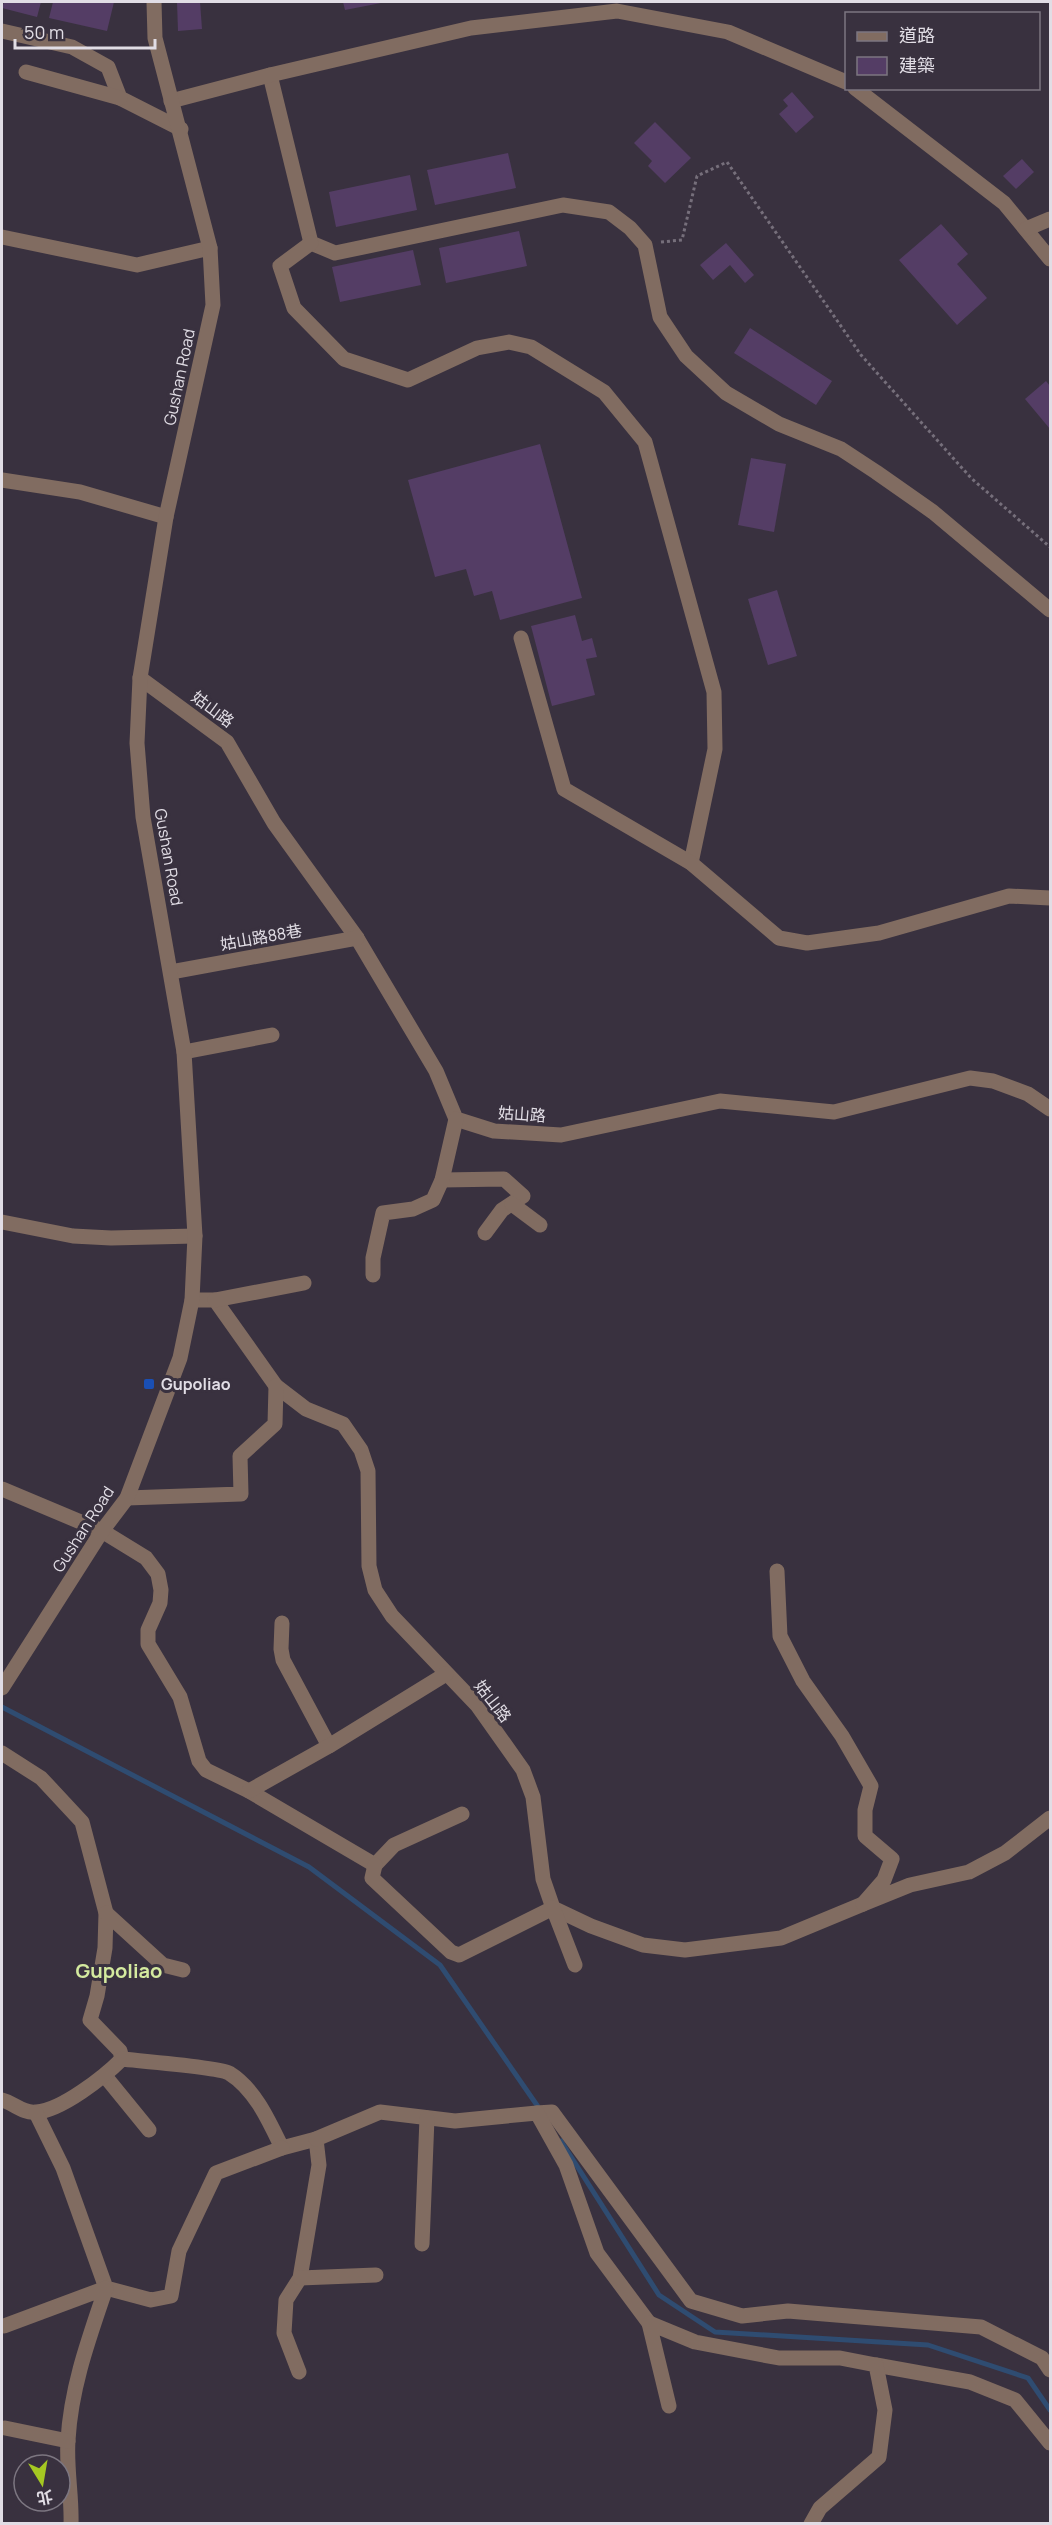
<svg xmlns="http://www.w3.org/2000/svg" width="1052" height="2525" font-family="Manrope,'Noto Sans TC',sans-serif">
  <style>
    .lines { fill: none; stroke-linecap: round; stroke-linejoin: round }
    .stream { stroke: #2f4c71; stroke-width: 5 }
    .building { fill: #543d65 }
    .path { stroke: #766f7b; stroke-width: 3; stroke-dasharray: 3 3; stroke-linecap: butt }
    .minor { stroke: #816c61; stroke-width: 15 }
    .transit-dot { fill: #1a4fb4; stroke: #39313f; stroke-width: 2 }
    .labels { text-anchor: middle; stroke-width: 6; stroke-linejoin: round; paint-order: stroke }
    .street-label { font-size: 16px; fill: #e1dde5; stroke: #39313f }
    .poi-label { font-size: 16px; font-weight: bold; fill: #e1dde5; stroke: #39313f; text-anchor: start }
    .quarter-label { font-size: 20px; font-weight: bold; fill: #d4ea9f; stroke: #39313f }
  </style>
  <rect width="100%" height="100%" fill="#39313f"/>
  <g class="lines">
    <g class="stream">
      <path d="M2,1707L309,1867L440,1965L541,2111"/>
      <path d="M561,2141L659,2295L715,2332L928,2345L1028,2378L1050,2410"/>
    </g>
  </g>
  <g class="building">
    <path d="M4,2H41L37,17L2,8Z"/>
    <path d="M53,2H114L107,31L49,18Z"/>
    <path d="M177,2H200L202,29L178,31Z"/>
    <path d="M343,2H381V3L345,10Z"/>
    <path d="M792,92L814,117L796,133L779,114L788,106L783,100Z"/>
    <path d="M655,122L691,158L665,183L648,166L652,161L634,143Z"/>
    <path d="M508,153L516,188L435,205L427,170Z"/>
    <path d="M1022,159L1034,172L1016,189L1003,176Z"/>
    <path d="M410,175L417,210L336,227L329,192Z"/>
    <path d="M941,224L968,254L957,264L987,298L957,325L899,260Z"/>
    <path d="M519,231L527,266L446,283L439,248Z"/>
    <path d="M726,243L754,275L745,283L730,265L713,280L700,265Z"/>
    <path d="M413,250L421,285L340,302L332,267Z"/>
    <path d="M750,328L832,381L816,405L734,353Z"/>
    <path d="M1046,381L1050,386V429L1025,399Z"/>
    <path d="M540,444L582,598L500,620L492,591L474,596L466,569L435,577L408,480Z"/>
    <path d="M751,458L786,464L774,532L738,525Z"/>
    <path d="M777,590L797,656L768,665L748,599Z"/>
    <path d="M575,615L582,641L592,638L597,657L586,659L595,695L552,706L531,626Z"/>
  </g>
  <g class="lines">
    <path class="path" d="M661,242L682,240L697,176L727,162L861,355L971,478L1050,547"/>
    <g class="minor">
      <path d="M2,31L72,47L108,67L120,98L181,129"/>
      <path d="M26,72L120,98"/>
      <path d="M270,75L311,243L335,253L563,205L609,212L630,228L645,245L660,317L686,356L726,393L779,424L841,449L876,472L933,512L1050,610"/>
      <path d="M855,88L1004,203L1050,259"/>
      <path d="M171,101L270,75L471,28L617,11L728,32L846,82"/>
      <path d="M1026,229L1050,219"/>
      <path d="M2,237L137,265L210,248"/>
      <path d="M311,243L280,266L294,308L344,359L408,380L477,348L509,342L531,347L604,392L645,442L714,692L715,749L691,863"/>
      <path d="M2,480L80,492L166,517"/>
      <path d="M521,638L564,789L691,863L779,938L807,943L879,933L1009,896L1050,898"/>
      <path d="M140,678L227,742L274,823L357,938L436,1071L456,1119L494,1131L561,1135L720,1101L834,1112L970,1078L993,1081L1028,1094L1050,1109"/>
      <path d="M171,972L357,938"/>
      <path d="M184,1052L272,1035"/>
      <path d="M442,1180L504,1179L523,1196L502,1210L485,1233"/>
      <path d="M512,1204L540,1225"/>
      <path d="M2,1222L73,1236L111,1238L195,1236"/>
      <path d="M373,1275V1258L383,1213L413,1209L433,1200L442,1180L456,1119"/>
      <path d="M192,1300H215L276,1386L306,1409L343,1424L361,1450L368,1471L369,1566L375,1590L392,1616L477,1705L523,1770L533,1797L543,1879L553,1908L591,1926L643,1945L685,1950L781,1938L863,1904"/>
      <path d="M215,1300L304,1283"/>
      <path d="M2,1489L102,1531L146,1558L158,1574L161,1590L160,1603L148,1630V1644L180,1697L199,1761L206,1770L249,1791L375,1865L394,1845L462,1814"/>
      <path d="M127,1498L241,1494L240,1456L275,1424L276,1386"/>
      <path d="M777,1571L780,1636L803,1681L842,1736L871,1786L865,1810V1836L892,1859L884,1880L863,1904L910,1885L969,1872L1005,1853L1050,1818"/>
      <path d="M282,1623L281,1649L283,1660L329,1746"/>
      <path d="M2,1688L102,1531L127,1498L180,1358L192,1300L195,1236L184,1052L143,817L137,743L140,678L166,517L213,305L210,248L155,38L154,2"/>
      <path d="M2,1753L41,1778L82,1822L106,1913L105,1948L97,1996L90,2020L120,2051L122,2059"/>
      <path d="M249,1791L329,1746L446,1674"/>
      <path d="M375,1865L372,1878L451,1952L459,1955L553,1908L575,1965"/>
      <path d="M106,1913L163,1965L183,1970"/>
      <path d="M105,2076L149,2130"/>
      <path d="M2,2100C14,2103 23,2114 36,2112C61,2111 105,2076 122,2059C140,2061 218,2067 229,2073C255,2089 269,2121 282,2148L316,2139L319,2165L300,2278L286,2300L284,2333L299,2372"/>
      <path d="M36,2113L63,2168L106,2288L151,2300L171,2296L179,2251L216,2173L282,2148"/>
      <path d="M537,2113L552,2112L691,2301L742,2316L788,2311L981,2327L1042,2358L1050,2370"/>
      <path d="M316,2139L380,2112L455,2121L537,2113L566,2165L597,2253L649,2323"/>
      <path d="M422,2244L427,2118"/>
      <path d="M300,2278L376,2275"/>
      <path d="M4,2326L106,2288C89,2338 71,2387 68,2440C66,2468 72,2496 71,2524"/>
      <path d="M876,2365L970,2382L1015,2400L1050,2443"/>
      <path d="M669,2406L649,2323L695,2342L779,2358H840L876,2365L885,2410L879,2457L820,2508L811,2524"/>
      <path d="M5,2428L68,2441"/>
    </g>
  </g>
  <rect class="transit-dot" x="143" y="1378" width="12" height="12" rx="3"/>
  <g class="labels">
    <g class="street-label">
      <text transform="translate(179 377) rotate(-78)" y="6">Gushan Road</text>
      <text transform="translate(213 709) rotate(37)" y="6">姑山路</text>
      <text transform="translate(169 857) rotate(80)" y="6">Gushan Road</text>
      <text transform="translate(261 937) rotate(-10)" y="6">姑山路88巷</text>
      <text transform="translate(522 1114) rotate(4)" y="6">姑山路</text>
      <text transform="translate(83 1529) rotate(-57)" y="6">Gushan Road</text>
      <text transform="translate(493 1701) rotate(52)" y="6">姑山路</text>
    </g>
    <g class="poi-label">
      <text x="161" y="1390">Gupoliao</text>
    </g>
    <g class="quarter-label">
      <text x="119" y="1978">Gupoliao</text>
    </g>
  </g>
  <rect width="1052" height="2525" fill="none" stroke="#e1dde5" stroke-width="6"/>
  <rect x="845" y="12" width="195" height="78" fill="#39313f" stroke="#7c7681" stroke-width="1.5"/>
  <rect x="857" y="32" width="30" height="9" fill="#816c61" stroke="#7c7681" stroke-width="1.5"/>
  <text x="899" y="42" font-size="18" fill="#e1dde5">道路</text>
  <rect x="857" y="57" width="30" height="18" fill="#543d65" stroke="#7c7681" stroke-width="1.5"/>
  <text x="899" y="72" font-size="18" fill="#e1dde5">建築</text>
  <g transform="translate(42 2483) rotate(169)"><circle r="28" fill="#39313f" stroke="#7c7681" stroke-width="1.5"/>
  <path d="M0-4.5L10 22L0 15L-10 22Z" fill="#a5c822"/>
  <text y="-9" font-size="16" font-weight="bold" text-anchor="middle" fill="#e1dde5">北</text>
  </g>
  <path d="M15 39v9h140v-9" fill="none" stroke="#e1dde5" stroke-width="3"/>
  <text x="24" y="39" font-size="18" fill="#e1dde5" stroke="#39313f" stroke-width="4.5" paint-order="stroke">50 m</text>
</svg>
